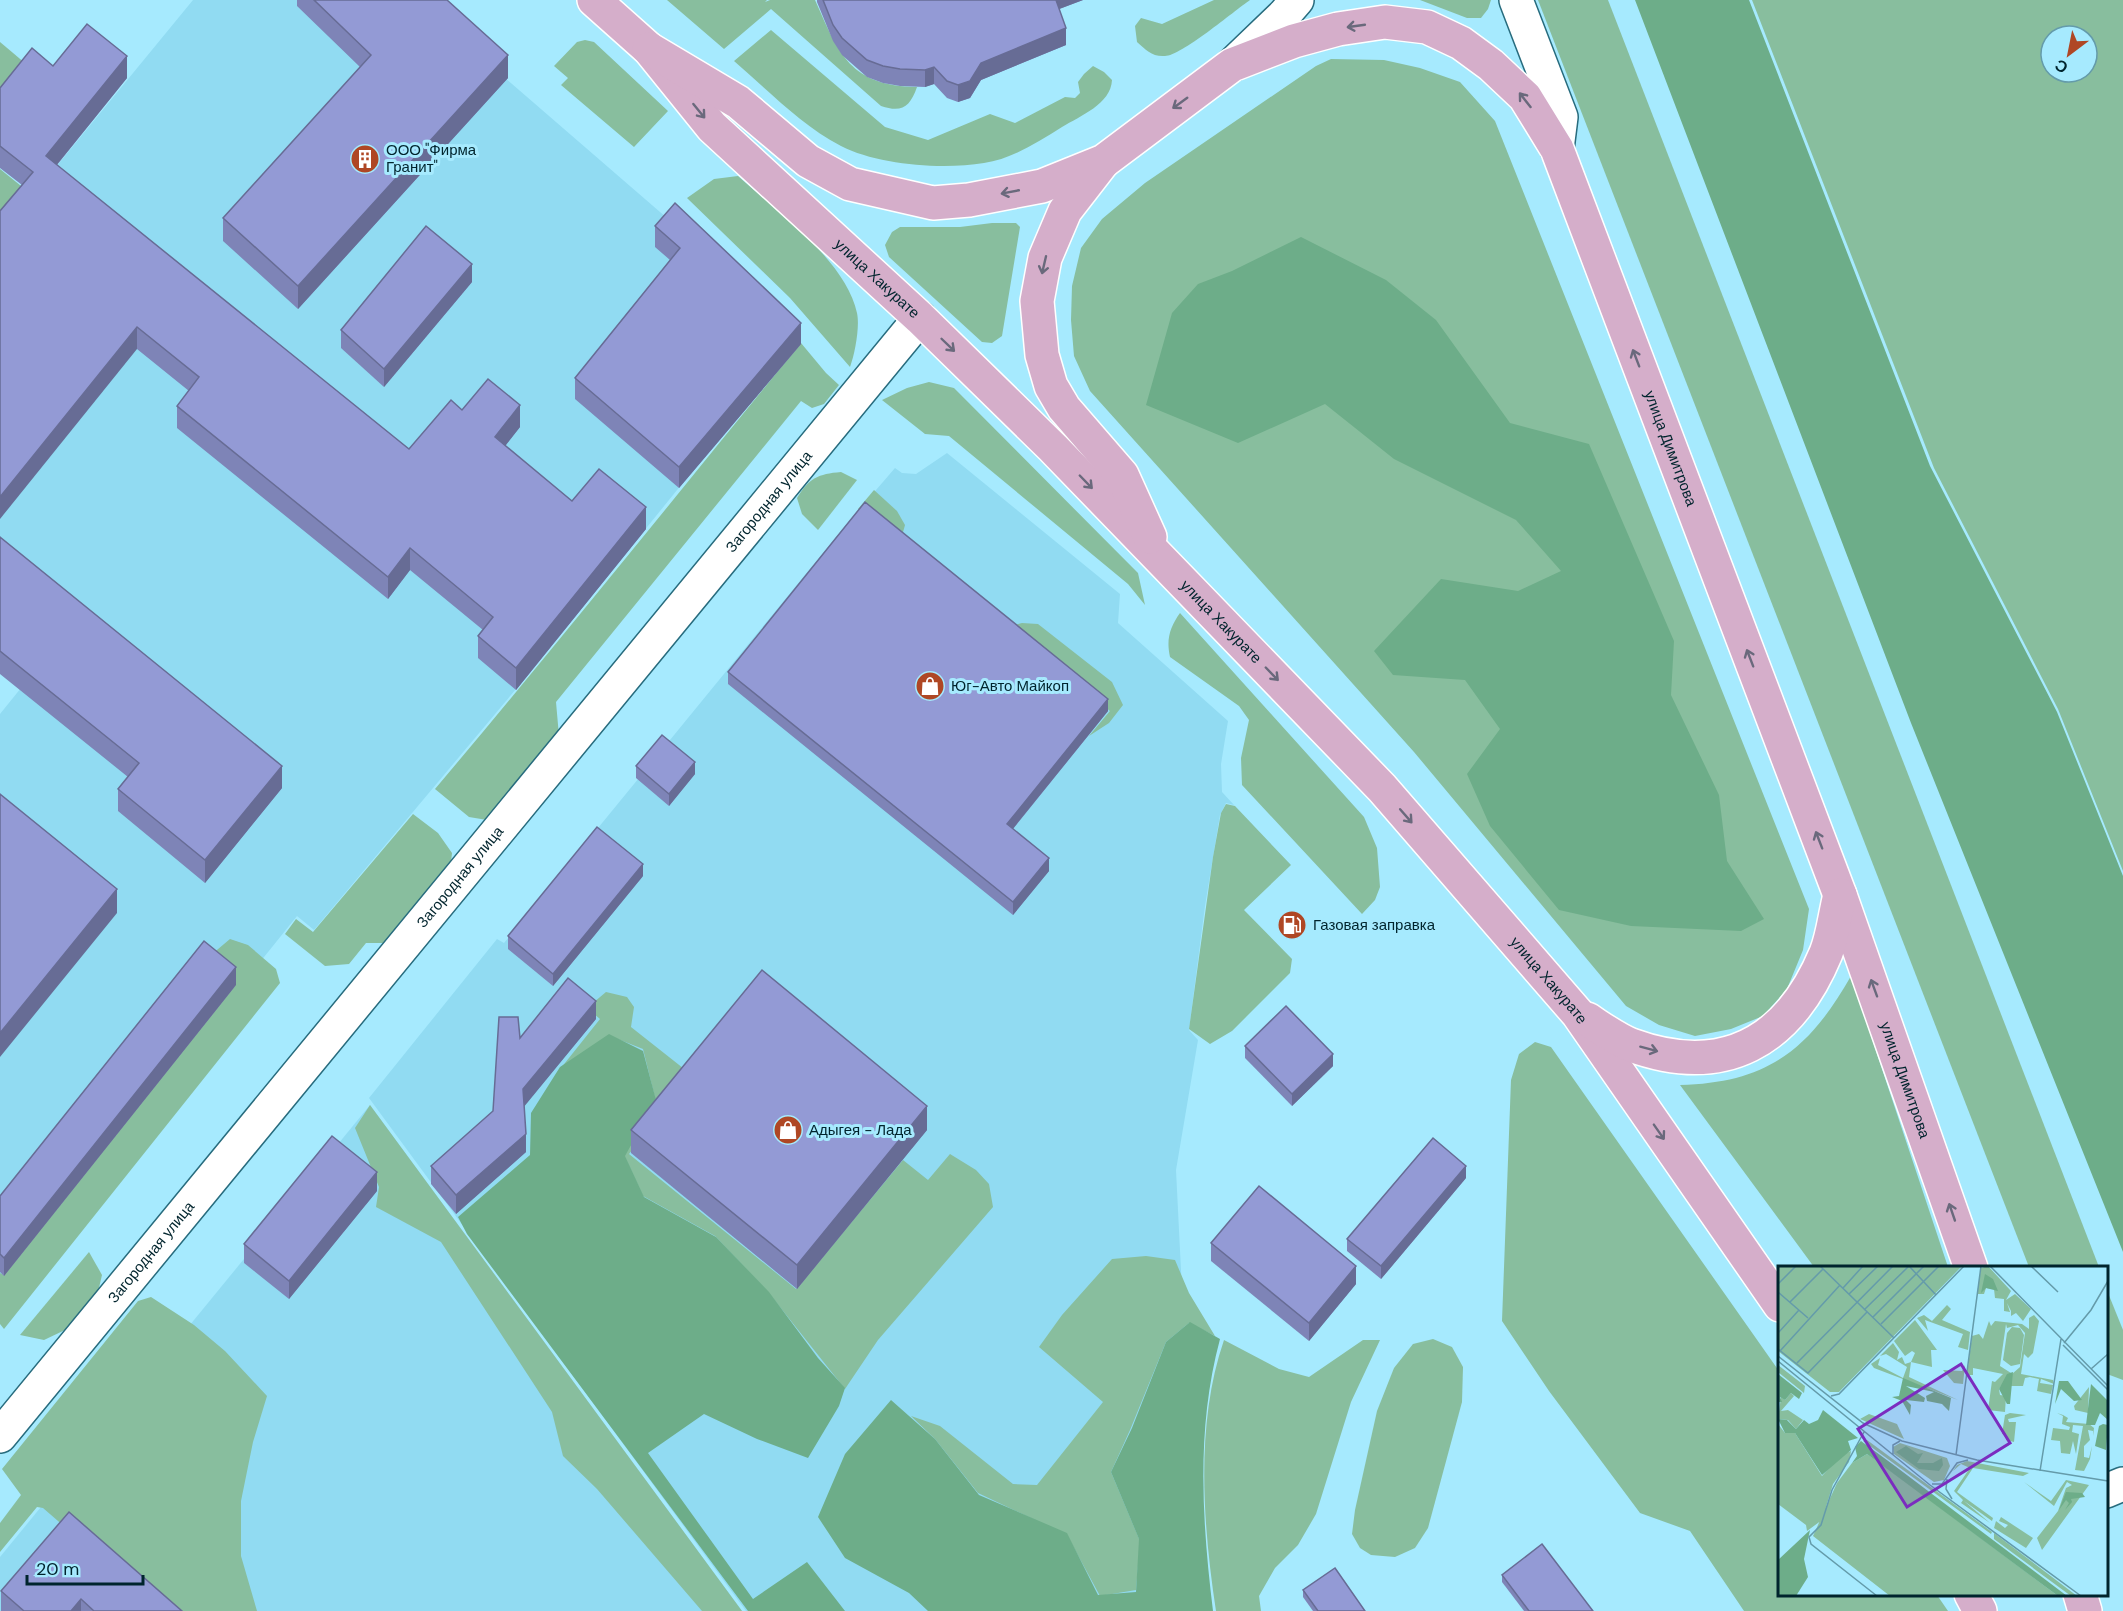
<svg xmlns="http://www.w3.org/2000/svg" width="2123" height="1611" font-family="'DM Sans',sans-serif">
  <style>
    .built { fill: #91dbf2 }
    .green { fill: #88be9e; fill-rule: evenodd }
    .forest { fill: #6dad89 }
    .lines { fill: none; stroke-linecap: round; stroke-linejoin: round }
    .street-casing { stroke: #286c7e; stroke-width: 36 }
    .secondary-casing { stroke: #286c7e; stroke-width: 36 }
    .primary-casing { stroke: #fff; stroke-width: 36 }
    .street { stroke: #fff; stroke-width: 33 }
    .secondary { stroke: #fff; stroke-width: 33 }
    .primary { stroke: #d5aeca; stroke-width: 33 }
    .wall { fill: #7e84b7 }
    .shaded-wall { fill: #676c95 }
    .building { fill: #939ad5; stroke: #676c95; stroke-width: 1.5 }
    .oneway { stroke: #6a697c }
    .labels { text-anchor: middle; stroke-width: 6; stroke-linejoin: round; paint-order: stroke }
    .poi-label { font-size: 15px; fill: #00242d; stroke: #a6eafe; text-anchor: start }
    .street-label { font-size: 15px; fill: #00242d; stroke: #a6eafe }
    .inset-road { fill: none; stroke: #649baa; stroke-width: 1.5 }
    .view { fill: #7b2cbf; fill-opacity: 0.15; stroke: #7b2cbf; stroke-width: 3 }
    .inset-edge { fill: none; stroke: #00242d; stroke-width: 3 }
  </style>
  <rect width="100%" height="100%" fill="#a6eafe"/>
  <g class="built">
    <path d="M193,0H420L505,78L675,225L707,453L516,689L314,930L297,916L0,1286V714L21,688L0,671V235Z"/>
    <path d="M947,453L1120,594L1118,623L1228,721L1221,764L1222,792L1234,805L1226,803L1220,815L1205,906L1189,1030L1198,1040L1176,1170L1198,1611H746L369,1098L497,939L504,943L845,526L895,468L902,473L916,474Z"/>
    <path d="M370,1105L742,1611H0V1557Z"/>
  </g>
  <g class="green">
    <path d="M667,0H767L765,2L770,0H815C839,54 850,86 917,87C910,107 902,113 881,106L771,9L724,49Z"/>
    <path d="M1214,0H1250C1234,11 1181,56 1165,56C1152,57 1146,50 1137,42L1135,26L1141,18L1162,24Z"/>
    <path d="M1420,0H1491L1488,9L1481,18H1467Z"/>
    <path d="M1538,0H1608L2099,1267H2029Z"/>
    <path d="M1752,0H2123V871L2058,709L1934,468ZM2051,36H2087V72H2051Z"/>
    <path d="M771,30L885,127L928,140L990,114L1015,123L1065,97L1075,98L1080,93L1078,82L1084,74L1093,66L1104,72L1112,80C1111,104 1080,116 1062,127C1038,142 1012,159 984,163C942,170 878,165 841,146C801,125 768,90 734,61Z"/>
    <path d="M585,40L594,42L668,111L634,147L561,85L568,78L554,66L577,42Z"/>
    <path d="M0,42L32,69L0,109Z"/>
    <path d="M1331,59L1384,60L1420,68L1460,82L1495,121L1809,909L1803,950L1787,989L1763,1016L1731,1029L1695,1036L1659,1025L1626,1006L1414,752L1090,391L1074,356L1071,320L1072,286L1081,248L1102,219L1145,183L1316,66Z"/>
    <path d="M0,169L31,194L0,232Z"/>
    <path d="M738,176C776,210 846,261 857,313C860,326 855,354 850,367L790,298L687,198L714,179Z"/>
    <path d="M992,223H1016L1020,227L1002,336L992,343L982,342L889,257L885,245L892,232L900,227H960Z"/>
    <path d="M801,343L826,373L839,385L824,404L812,408L801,401L556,702L559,736L487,820L469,817L435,789C559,642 679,492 801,343Z"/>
    <path d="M929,382L954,388L1138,573L1145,605L1128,584L949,436L925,434L882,400L907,388Z"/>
    <path d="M841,472L857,480L818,530L802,514L797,498C809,478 818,474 841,472Z"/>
    <path d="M874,490L897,511L905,525L900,543L858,509Z"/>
    <path d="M1180,613L1364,817L1377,848L1380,887L1375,900L1362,914L1242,785L1241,758L1249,720L1239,706L1170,657C1166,639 1170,627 1180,613Z"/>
    <path d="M1022,623L1038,624L1112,682L1123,705L1109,723L1089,736L1110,711L1006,627Z"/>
    <path d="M1226,804L1235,806L1291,865L1244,910L1292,959L1290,973L1232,1031L1210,1044L1189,1029L1213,857L1221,813Z"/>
    <path d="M413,814L438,833L452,853L450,871L387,943H366L349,964L325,966L285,934L296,919L313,932Z"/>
    <path d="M230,939L248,945L276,969L280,983L4,1329L0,1324V1273L4,1275L205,960Z"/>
    <path d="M1851,976L1948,1267H1814L1680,1085C1767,1083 1809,1050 1851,976Z"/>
    <path d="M606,992L627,997L634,1007L631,1027L688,1072L690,1080L629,1154L796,1289L903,1160L928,1180L950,1154L976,1170L989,1184L993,1207L878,1340L845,1389L768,1292L715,1236L643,1196L624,1155L656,1102L643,1049L610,1036L561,1068L600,1019L587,1008Z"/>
    <path d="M1535,1042L1551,1047L1779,1371L1780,1594L1937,1595L1948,1611H1744L1690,1531L1640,1513L1549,1391L1502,1321L1511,1080L1519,1054Z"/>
    <path d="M370,1105L742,1611H702L597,1489L563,1456L552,1412L441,1242L376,1207L379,1187L355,1128Z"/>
    <path d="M89,1252L102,1275L98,1292L65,1330L44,1340L20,1335Z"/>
    <path d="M1146,1256L1175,1260L1189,1293L1215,1336L1189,1323L1166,1342L1130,1430L1111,1472L1140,1541L1136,1590L1100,1596L1067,1535L978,1493L935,1439L911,1416L940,1426L1013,1484L1037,1485L1103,1402L1039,1347L1062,1315L1112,1259Z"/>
    <path d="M2106,1288L2123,1330V1380L2107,1374Z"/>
    <path d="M151,1297L194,1325L225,1351L267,1396L253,1442L241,1501V1556L257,1611H162L43,1508L37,1507L0,1552V1523L21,1495L2,1469L138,1301Z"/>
    <path d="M1433,1339L1452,1347L1463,1367L1462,1402L1428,1528L1415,1548L1395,1557L1371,1555L1360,1548L1352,1534L1355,1510L1377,1411L1394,1368L1413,1344Z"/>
    <path d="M1224,1340L1279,1369L1309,1377L1363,1340H1380L1351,1402L1316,1514L1298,1545L1275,1568L1259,1596L1261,1611H1216C1203,1525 1195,1424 1224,1340Z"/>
  </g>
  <g class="forest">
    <path d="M1635,0H1749L1930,466L2057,712L2123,876V1252L1911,723Z"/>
    <path d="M1301,237L1386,280L1436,320L1510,423L1589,444L1674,641L1671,695L1719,795L1727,861L1764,919L1741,931L1631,926L1559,910L1490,826L1467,774L1500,729L1465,680L1393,675L1374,651L1441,579L1518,591L1561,571L1516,520L1394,459L1325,404L1238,443L1146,405L1172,313L1198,284L1232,271Z"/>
    <path d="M609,1034L643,1051L656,1100L625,1156L644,1197L716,1237L769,1292L818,1358L845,1388L839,1406L808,1458L757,1439L704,1414L648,1453L753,1599L807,1562L845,1611H748L467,1234L458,1217L530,1155L531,1113L560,1067Z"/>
    <path d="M1190,1322L1220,1339C1196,1428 1202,1521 1213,1611H928L909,1593L845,1558L818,1517L845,1454L891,1400L935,1439L979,1495L1067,1533L1098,1595L1136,1592L1139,1539L1111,1472L1132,1428L1166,1342Z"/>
  </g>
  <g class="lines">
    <g class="street-casing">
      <g id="street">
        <path id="s1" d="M0,1436L920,318"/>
        <path d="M2106,1491L2123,1484"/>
      </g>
    </g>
    <g class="secondary-casing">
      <g id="secondary">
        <path d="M1516,0L1561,117L1557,149"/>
        <path d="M1232,65L1284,15L1297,0"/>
      </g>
    </g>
    <g class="primary-casing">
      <g id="primary">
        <path id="s2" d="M594,0L649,49L712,127L920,318L1053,448L1382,788L1578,1014L1780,1305"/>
        <path id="s3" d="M649,49L738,102L808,161L850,184L933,203L969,200L1042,186L1104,161L1232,65L1294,41L1338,29L1385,22L1427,27L1461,43L1491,65L1525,97L1557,149L1840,895L1971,1268"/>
        <path d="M1103,162L1065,211L1045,258L1037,301L1042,355L1051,386L1064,408L1122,475L1150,537"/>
        <path d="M1587,1019C1601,1028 1616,1039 1631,1045C1724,1079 1789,1042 1826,953C1833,936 1835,914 1840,895"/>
        <path d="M1971,1594L1980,1611"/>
        <path d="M2080,1594L2085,1611"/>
      </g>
    </g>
    <use href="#street" class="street"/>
    <use href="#secondary" class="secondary"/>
    <use href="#primary" class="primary"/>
  </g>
  <g class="wall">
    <path d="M297,0H447L508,78L298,309L223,241V218L360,67L297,6Z"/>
    <path d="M817,0H1083L1059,9L1066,45L981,80L970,98L958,102L947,98L934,84L925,87L900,86L883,83L867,77L842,55L833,41L817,2Z"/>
    <path d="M53,66L127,78L57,165L409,449L462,410L520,427L505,446L572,501L646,529L516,690L478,658V636L483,630L410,570L388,599L177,428V406L189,391L137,349L22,185L0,168V88Z"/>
    <path d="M655,226L801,344L679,488L575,399V378L670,260L655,247Z"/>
    <path d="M472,282L384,387L341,348V330Z"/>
    <path d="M0,537L282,788L205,883L118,811V789L128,777L0,674Z"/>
    <path d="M728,672L1108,711L1013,829L1049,871L1013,915L728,684Z"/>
    <path d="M636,766L695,774L669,806L636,778Z"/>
    <path d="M643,876L553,986L508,949V936Z"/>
    <path d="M236,985L4,1276L0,1272V1196Z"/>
    <path d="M596,1019L524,1106L526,1152L456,1214L431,1184V1166L493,1111L520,1038Z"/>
    <path d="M1245,1046L1333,1066L1292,1106L1245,1058Z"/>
    <path d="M631,1130H927L797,1289L631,1153Z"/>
    <path d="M1466,1178L1381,1279L1347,1251V1239Z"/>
    <path d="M377,1191L289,1299L244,1263V1244Z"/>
    <path d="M1211,1243L1356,1284L1309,1341L1211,1261Z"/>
    <path d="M1502,1575L1593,1611H1524L1502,1582Z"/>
    <path d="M1303,1590L1365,1611H1313L1303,1597Z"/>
    <path d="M1,1591L182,1611H1Z"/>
  </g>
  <g class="shaded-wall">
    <path d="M1054,0H1083L1054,11Z"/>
    <path d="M1066,28V45L981,80L970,98L958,102V85L981,63Z"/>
    <path d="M508,55V78L298,309V286Z"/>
    <path d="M127,56V78L46,178V156Z"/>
    <path d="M934,67V84L925,87V70Z"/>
    <path d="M472,264V282L384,387V369Z"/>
    <path d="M801,323V344L679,488V467Z"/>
    <path d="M137,327V349L0,519V497Z"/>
    <path d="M520,405V427L495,459V437Z"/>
    <path d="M646,507V529L516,690V668Z"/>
    <path d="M410,548V570L388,599V577Z"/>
    <path d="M1108,699V711L1007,836V824Z"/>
    <path d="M695,762V774L669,806V794Z"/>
    <path d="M282,766V788L205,883V860Z"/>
    <path d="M1049,858V871L1013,915V902Z"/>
    <path d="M643,864V876L553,986V974Z"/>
    <path d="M117,889V913L0,1057V1033Z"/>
    <path d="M236,967V985L4,1276V1258Z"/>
    <path d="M596,1001V1019L523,1108V1089Z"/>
    <path d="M1333,1054V1066L1292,1106V1094Z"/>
    <path d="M927,1106V1130L797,1289V1265Z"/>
    <path d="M526,1134V1152L456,1214V1195Z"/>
    <path d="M1466,1166V1178L1381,1279V1266Z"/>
    <path d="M377,1172V1191L289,1299V1281Z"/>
    <path d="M1356,1266V1284L1309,1341V1323Z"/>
    <path d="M81,1599V1611H71Z"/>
  </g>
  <g class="building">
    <path d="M314,0H447L508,55L298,286L223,218L371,55Z"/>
    <path d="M823,0H1056L1066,28L981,63L970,81L958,85L947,81L934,67L925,70L900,69L883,66L867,60L842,38L833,25Z"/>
    <path d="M87,24L127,56L46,156L409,449L451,400L462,410L488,379L520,405L495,437L572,501L599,469L646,507L516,668L478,636L493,617L410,548L388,577L177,406L199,377L137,327L0,497V211L33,172L0,146V88L32,48L53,66Z"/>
    <path d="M675,203L801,323L679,467L575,378L680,248L655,226Z"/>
    <path d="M426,226L472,264L384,369L341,330Z"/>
    <path d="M865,502L1108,699L1007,824L1049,858L1013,902L728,672Z"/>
    <path d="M0,537L282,766L205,860L118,789L139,763L0,651Z"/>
    <path d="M662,735L695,762L669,794L636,766Z"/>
    <path d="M0,794L117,889L0,1033Z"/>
    <path d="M597,827L643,864L553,974L508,936Z"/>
    <path d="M204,941L236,967L4,1258L0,1254V1196Z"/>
    <path d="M762,970L927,1106L797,1265L631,1130Z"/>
    <path d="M568,978L596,1001L523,1089L526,1134L456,1195L431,1166L493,1111L499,1017H518L520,1038Z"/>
    <path d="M1286,1006L1333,1054L1292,1094L1245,1046Z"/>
    <path d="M332,1136L377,1172L289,1281L244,1244Z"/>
    <path d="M1433,1138L1466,1166L1381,1266L1347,1239Z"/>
    <path d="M1259,1186L1356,1266L1309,1323L1211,1243Z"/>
    <path d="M69,1512L182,1611H94L81,1599L71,1611H24L1,1591Z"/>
    <path d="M1542,1544L1593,1611H1529L1502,1575Z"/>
    <path d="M1335,1568L1365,1611H1318L1303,1590Z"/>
  </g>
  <defs><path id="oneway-shaft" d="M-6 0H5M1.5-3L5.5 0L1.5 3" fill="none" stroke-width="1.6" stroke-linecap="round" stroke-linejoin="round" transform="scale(1.5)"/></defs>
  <g class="oneway">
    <use href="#oneway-shaft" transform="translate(1356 26) rotate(172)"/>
    <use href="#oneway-shaft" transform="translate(1525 100) rotate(-128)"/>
    <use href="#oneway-shaft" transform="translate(1180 103) rotate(144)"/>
    <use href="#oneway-shaft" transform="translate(699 111) rotate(51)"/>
    <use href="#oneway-shaft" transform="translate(1010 192) rotate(169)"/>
    <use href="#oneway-shaft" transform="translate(1044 265) rotate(103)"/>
    <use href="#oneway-shaft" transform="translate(948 345) rotate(44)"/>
    <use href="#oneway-shaft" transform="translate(1636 358) rotate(-111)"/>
    <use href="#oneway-shaft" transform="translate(1086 482) rotate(46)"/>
    <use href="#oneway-shaft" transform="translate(1750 658) rotate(-111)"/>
    <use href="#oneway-shaft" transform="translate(1272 674) rotate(46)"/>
    <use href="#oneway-shaft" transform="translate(1406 816) rotate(49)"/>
    <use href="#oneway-shaft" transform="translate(1819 840) rotate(-111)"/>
    <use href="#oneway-shaft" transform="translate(1874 988) rotate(-110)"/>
    <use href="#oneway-shaft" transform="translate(1649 1049) rotate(15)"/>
    <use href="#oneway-shaft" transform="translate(1659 1132) rotate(55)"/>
    <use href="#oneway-shaft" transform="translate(1952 1212) rotate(-109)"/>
  </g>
  <defs>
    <g id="building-disc" transform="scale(1.5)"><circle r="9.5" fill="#af4724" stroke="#a6eafe"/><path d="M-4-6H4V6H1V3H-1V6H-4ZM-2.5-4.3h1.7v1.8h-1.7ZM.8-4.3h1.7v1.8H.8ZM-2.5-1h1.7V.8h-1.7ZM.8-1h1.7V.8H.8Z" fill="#fff"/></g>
    <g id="shop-disc" transform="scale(1.5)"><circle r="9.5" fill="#af4724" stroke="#a6eafe"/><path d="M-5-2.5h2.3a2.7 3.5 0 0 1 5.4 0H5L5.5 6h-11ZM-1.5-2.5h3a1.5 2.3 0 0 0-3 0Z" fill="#fff"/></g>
    <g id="fuel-disc" transform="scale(1.5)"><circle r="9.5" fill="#af4724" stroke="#a6eafe"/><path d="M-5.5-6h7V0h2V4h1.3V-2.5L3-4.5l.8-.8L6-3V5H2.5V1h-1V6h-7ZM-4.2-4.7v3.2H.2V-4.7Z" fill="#fff"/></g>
  </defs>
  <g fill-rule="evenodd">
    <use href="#building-disc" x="365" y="159"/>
    <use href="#shop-disc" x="930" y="686"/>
    <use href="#fuel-disc" x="1292" y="925"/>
    <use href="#shop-disc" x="788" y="1130"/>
  </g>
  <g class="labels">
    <g class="poi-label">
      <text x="386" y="155">ООО "Фирма<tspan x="386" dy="17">Гранит"</tspan></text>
      <text x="951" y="691">Юг-Авто Майкоп</text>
      <text x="1313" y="930">Газовая заправка</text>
      <text x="809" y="1135">Адыгея - Лада</text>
    </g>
    <g class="street-label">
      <text dy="5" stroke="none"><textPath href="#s2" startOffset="398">улица Хакурате</textPath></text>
      <text dy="5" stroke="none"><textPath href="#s3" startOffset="1370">улица Димитрова</textPath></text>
      <text dy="5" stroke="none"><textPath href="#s1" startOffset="1210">Загородная улица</textPath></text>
      <text dy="5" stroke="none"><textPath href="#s2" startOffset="884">улица Хакурате</textPath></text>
      <text dy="5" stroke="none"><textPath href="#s1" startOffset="724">Загородная улица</textPath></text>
      <text dy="5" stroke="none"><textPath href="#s2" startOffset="1370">улица Хакурате</textPath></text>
      <text dy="5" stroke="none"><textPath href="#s3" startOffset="2044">улица Димитрова</textPath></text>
      <text dy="5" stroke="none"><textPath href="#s1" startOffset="238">Загородная улица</textPath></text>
    </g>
  </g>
  <g transform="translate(1778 1266)">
    <rect width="330" height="330" fill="#a6eafe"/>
    <path d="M0,0H184L61,126H52L0,85ZM210,0L233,25L228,34L237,28L253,43L245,55L238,47L233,50V45L229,37L232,46L226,45V33L217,32L216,23L208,22L206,28H199L203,2ZM169,39L173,43L164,54L192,66L190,84L180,81L185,68L147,54L150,65L139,52L146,49L154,55ZM256,49L261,55L255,87L250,92L246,88L243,108L275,114L276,118L263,113L262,117L275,119L273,128L259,125L261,113L252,111L247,112L245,120H232L234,108L242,101L247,67L240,59L229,62L228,58L222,100L233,107L221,123L222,129L228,130L227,146L210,144L214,115L217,116L225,108L195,102V109H189L194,70L201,68L205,73L211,55L213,60L217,55L244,58L251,63V52ZM137,54L159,84H153L154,101L133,96L131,111L180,134L96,102L93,98L102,92L100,99L125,112L129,101L108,88L102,90L115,77L121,86L119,94L124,91L127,98L133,96L137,87L134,85L127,90L116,75ZM234,61L242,62L246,69L242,98L233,100L225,94L229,67ZM0,99L27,120L26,127L0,106ZM187,99L185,118L176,117L165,104L184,105ZM311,121L310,147L297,144L296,140ZM13,127L16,130L3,145L10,144L25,154L18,163L10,154L0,153L3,131L7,134ZM232,147L248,149L230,153L231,156H238L236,176L228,174L229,169L224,168L227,149ZM279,147L285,149L290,152L288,156L311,158L316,162L315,170V165L310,164L312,174L306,180V191L311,192L314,180L312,193L306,205L297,204L305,160L295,159L294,166L301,168L298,188L295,175L292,188L283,187L282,175L273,174L275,162L291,164L292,161L284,158L285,150ZM91,148L119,158L126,173L82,153ZM0,158L7,167H17L44,210L63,189L73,185L71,196L55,218L44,254L29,265L28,259L0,238ZM89,174L214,266L213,268L85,175ZM122,177L169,192L172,200L166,214L156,216L116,188L115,181ZM89,188L124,213L280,330H112L35,270L59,217L74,197ZM189,195L251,207L245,210L195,202L179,226L215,252L214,255L186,235L212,257L183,237L185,234L176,225L192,202L183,198L175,205L179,199ZM288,214L311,219L264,284L259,272L280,245L288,222L294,219L289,216L276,240L246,216L273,235ZM223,251L255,272L248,282L216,262L218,255L227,262L230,259L221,255ZM216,267L299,330H293L216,273Z" fill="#88be9e"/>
    <path d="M207,8L215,13L220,25L208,22L203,27ZM235,106L232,138H229L221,123L229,108ZM0,108L24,127L21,133L13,127L7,134L2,131L4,136H0ZM125,112L173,132L171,145L164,138L149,135L148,130L156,126L128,120L147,132L146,136L128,134L133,139L132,149L124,135L114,131L121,130ZM281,115H290L304,134L296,135L283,123L277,138ZM313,118L330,135V154L322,147L317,159H308ZM45,144L80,172L70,175L73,184L44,209L17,167H7L0,153L9,154L18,163L26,154L31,158L40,154ZM325,158L330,159L328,184L317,180L321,160ZM83,175L117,200L289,330H280L89,188L74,197L79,190L77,181ZM128,180L140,188L145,187L139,197H155L164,192L165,199L161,205L141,203L118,186ZM288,226L304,227L307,231L293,233L294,236L287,244L291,237L288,234L281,244ZM32,264L26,293L30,311L18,330H0V294Z" fill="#6dad89"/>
    <path class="inset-road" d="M42,0L116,72M131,0L158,29M212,0L330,120M253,0L280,26M0,18L18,0M65,22L85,0M0,26L30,52M71,28L100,0M12,36L45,3M86,44L131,0M95,51L146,0M103,58L161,0M0,67L21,44M286,77L313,44L330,15M285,79L330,124M0,83L30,107L89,46M2,85L62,19M0,90L85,157L124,175L199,194L330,215M0,95L152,219L303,330M19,97L115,0M313,103L330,88M53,130L61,128L186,0M86,166L54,224L43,259L31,271L33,278L99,330M115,189V179L122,175M178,189L203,0M262,205L283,73M169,213L168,223L174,233M154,218H164L179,197L190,194"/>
    <path class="view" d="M183,98L232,177L129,241L80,163Z"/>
    <rect width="330" height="330" class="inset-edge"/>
  </g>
  <g transform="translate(2069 54) rotate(212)"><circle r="28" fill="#a6eafe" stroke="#649baa" stroke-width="1.5"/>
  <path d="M0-4.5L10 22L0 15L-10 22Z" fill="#af4724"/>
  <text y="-9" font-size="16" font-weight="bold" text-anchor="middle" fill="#00242d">С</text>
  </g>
  <path d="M27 1575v9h116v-9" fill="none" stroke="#00242d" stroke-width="3"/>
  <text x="36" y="1575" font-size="18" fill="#00242d" stroke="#a6eafe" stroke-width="4.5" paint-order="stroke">20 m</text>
</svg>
